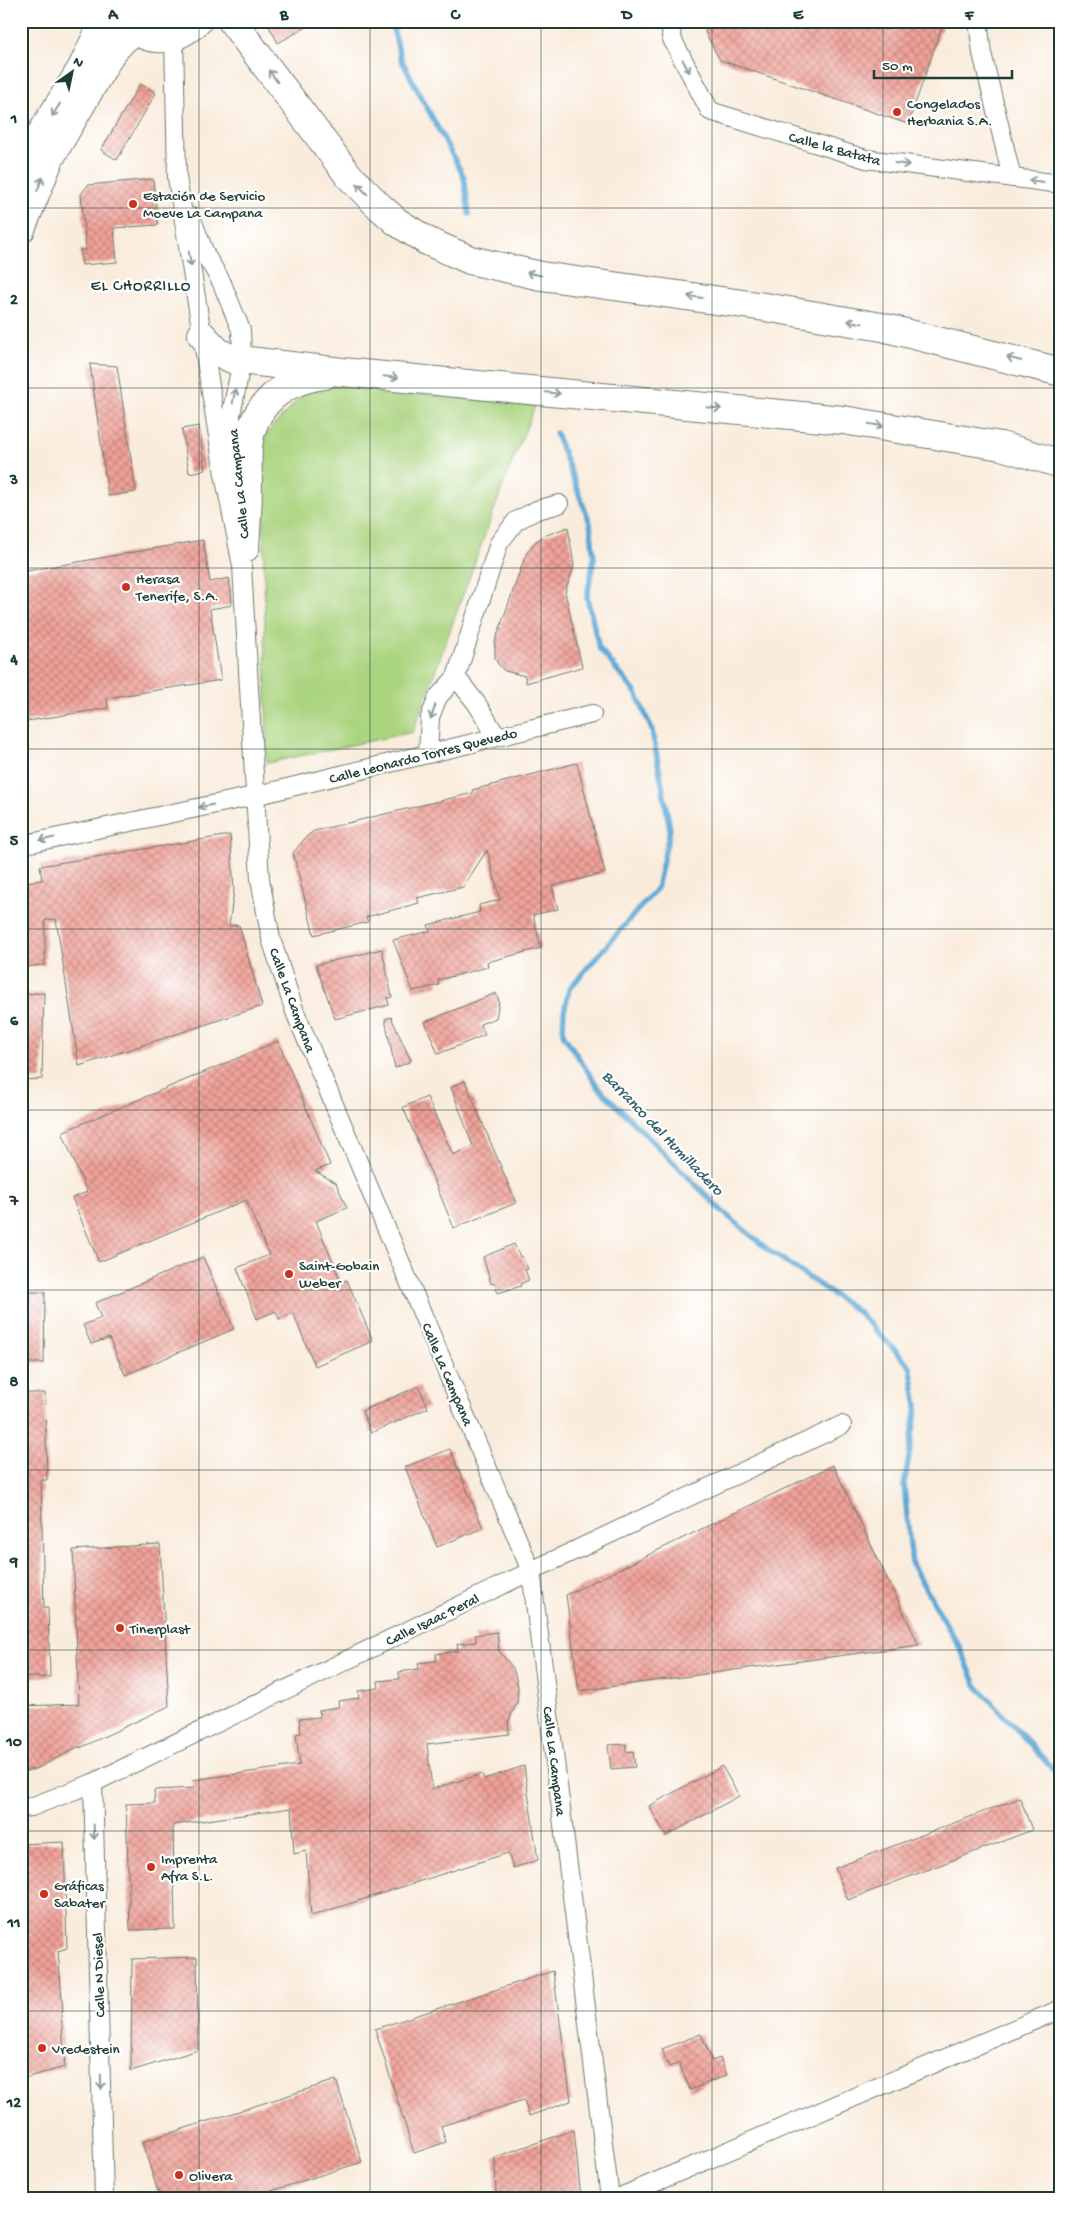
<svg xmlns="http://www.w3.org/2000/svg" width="1082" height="2219" font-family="'Gochi Hand',sans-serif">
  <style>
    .green { fill: #aad47f; stroke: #64885a }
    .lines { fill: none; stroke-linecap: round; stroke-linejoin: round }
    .stream { stroke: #5ca8d5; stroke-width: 5.5 }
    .building { fill: url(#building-cross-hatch) }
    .minor-casing { stroke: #6b7a6f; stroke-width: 20 }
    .primary-casing { stroke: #6b7a6f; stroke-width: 30 }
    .motorway-casing { stroke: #6b7a6f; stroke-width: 30 }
    .minor { stroke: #fff; stroke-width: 18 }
    .primary { stroke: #fff; stroke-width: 28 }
    .motorway { stroke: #fff; stroke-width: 28 }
    .oneway { stroke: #8f9e9a }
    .grid { fill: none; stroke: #1f3d34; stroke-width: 1; stroke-opacity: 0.55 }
    .poi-dot { fill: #c8321e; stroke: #fff; stroke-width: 2 }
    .labels { text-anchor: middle; stroke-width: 4.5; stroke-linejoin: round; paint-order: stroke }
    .poi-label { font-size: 15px; fill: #1f3d34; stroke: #fff; text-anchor: start }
    .street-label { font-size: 15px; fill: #1f3d34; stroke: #fff }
    .neighbourhood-label { font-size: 16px; letter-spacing: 1px; fill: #1f3d34; stroke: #fff }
    .water-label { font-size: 16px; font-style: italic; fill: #34626c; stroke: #fff }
    .neatline { fill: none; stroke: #1f3d34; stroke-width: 2 }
    .grid-label { font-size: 16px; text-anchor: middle; font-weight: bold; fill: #1f3d34 }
  </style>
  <defs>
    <pattern id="building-cross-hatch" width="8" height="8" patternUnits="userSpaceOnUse" patternTransform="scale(1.25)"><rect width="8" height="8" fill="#f1a299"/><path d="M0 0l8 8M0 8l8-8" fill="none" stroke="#c3857e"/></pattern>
  </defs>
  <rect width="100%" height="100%" fill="#fff"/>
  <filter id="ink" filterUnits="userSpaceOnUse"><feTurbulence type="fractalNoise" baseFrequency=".02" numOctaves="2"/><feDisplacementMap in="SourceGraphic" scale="10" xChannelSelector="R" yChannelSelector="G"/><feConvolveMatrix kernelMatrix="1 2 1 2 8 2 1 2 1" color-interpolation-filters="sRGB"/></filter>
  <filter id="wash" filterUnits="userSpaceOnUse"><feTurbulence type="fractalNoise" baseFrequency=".0096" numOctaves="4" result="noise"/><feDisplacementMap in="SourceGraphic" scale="20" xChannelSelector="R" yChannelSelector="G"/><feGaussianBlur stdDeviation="1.12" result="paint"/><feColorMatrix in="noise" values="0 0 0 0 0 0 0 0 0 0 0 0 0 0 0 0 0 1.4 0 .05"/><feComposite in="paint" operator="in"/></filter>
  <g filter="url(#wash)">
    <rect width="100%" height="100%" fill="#f9ecdc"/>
    <path class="green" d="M336,385L535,406L505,480L413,732L267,763L262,438L304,393Z"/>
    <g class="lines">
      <g class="stream">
        <path d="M391,21L401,59L464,177L469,214"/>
        <path d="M556,433L590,523L594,558L587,597L599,648L636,693L652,730L670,829L657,888L569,989L564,1012L563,1034L598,1087L722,1211L767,1249L857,1311L910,1366L917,1406L904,1486L912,1565L960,1648L976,1685L1061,1778"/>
      </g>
    </g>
    <g id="blocks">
      <g class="building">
        <path d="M266,21H317L278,43Z"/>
        <path d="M708,21H944L908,124L720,60L705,32Z"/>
        <path d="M140,84L156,93L117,160L101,150Z"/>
        <path d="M153,179L158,225L114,228L117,262L82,265L80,250H86L81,194L88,185Z"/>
        <path d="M90,364L117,366L136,492L108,496Z"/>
        <path d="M199,426L205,470L189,473L182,429Z"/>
        <path d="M568,527L574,566L565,592L582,667L526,683L525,676L505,671L498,664L495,657V642L526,554L535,542L544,536Z"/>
        <path d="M203,540L210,582L229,578L231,592L232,605L210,609L221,680L107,698L108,708L21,722V572Z"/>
        <path d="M577,763L605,873L552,886L558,909L533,915L541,948L487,962L488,967L438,980L439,985L413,991L393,940L430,931L428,925L480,912L479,905L500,900L487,850L463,887L417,898L419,903L366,917L368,922L314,935L293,853L306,837L314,831L473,793L472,790Z"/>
        <path d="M230,835L234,890L229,926L239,925L262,1006L79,1066L56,919L45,920V965L21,967V883L42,880L40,866Z"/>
        <path d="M382,949L392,997L387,998L389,1005L335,1019L316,965Z"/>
        <path d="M44,993L42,1079L21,1080V994Z"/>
        <path d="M496,993L499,1001L496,1018L480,1024L485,1035L438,1054L425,1022Z"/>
        <path d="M391,1017L411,1061L395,1068L385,1019Z"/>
        <path d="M278,1041L330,1165L315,1171L336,1183L347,1208L316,1221L341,1282L347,1280L373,1341L315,1366L293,1313L279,1319L276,1311L257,1319L237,1268L269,1255L246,1200L99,1262L72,1198L87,1192L62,1132Z"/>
        <path d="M465,1081L516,1203L454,1228L403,1107L427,1097L453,1155L473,1146L451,1087Z"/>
        <path d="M514,1244L520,1257L522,1256L528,1269L525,1270L529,1280L520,1284L521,1286L498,1293L494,1283L491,1284L483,1257Z"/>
        <path d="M203,1257L234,1329L125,1375L109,1338L91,1344L83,1325L101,1318L95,1303Z"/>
        <path d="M21,1292H45L44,1363H21Z"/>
        <path d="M419,1386L428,1408L371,1433L362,1411Z"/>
        <path d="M21,1393H45L47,1480H41L44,1608H48L50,1677H21Z"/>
        <path d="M450,1449L483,1528L437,1547L405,1467Z"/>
        <path d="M833,1465L919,1645L579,1691L566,1595Z"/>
        <path d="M160,1544L169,1706L80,1748V1746L38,1768L21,1772V1706L79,1704L73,1550Z"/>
        <path d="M497,1632L499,1651L513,1668L518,1686L517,1703L508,1722L509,1734L427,1744L432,1789L482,1774L484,1779L524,1766L538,1860L513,1868L508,1853L311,1916L306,1851L294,1854L291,1808L173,1825L175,1929L130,1930L126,1804L155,1803L154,1790L194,1788L193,1780L300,1765L296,1734L301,1733L299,1719L320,1717L319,1710L339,1707L338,1701L359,1698L358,1691L379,1688L378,1681L399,1679V1672L419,1669L418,1663L436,1661V1654L458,1651L457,1644L476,1642L475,1635Z"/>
        <path d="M626,1744V1752L633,1751L635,1767L611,1769L608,1745Z"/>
        <path d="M722,1766L739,1796L666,1836L649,1806Z"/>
        <path d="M1020,1798L1032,1830L848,1900L835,1868Z"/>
        <path d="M64,1842L67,1948L58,1951L63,2011L61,2012L65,2067L21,2079V1844Z"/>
        <path d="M197,1957L198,2050L131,2071L132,1959Z"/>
        <path d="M553,1971L571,2101L529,2116L524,2100L441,2126L446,2142L414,2153L375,2029Z"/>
        <path d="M701,2034L712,2061L720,2058L727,2075L690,2090L679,2063L669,2067L662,2049Z"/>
        <path d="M336,2080L362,2162L249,2198H160L142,2142Z"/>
        <path d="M574,2130L581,2198H496L495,2157Z"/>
      </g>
    </g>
  </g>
  <g filter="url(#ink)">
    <use href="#blocks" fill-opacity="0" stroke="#6b7a6f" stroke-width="1"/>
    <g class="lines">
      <g class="minor-casing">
        <g id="minor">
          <path d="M672,21L671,37L710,111L866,159L1061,184"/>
          <path d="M978,21L982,53L1012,178"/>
          <path d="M174,37L177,177L224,474L242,566L260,879L271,939L295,1012L531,1571L610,2198"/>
          <path d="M191,217L206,256L221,281L241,330L242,360L231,415L234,471"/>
          <path d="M456,677L477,704L497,737"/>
          <path d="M428,754L430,717L438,697L456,677L499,543L516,521L537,510L559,504"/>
          <path d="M21,845L254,796L592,714"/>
          <path d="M93,1783L104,2198"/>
          <path d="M21,1808L31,1807L93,1783L531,1571L842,1425"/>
          <path d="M618,2198L1061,2009"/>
        </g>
      </g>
      <g class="primary-casing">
        <g id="primary">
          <path d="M125,21C148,45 174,43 198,21"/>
          <path d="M21,166L82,68L104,21"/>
          <path d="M21,229L50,158L111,53L124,39L134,31"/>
        </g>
      </g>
      <g class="motorway-casing">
        <g id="motorway">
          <path d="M232,21L349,176L380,207L397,222L427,241L470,260L541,276L765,307L882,327L1061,372"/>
          <path d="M202,335L218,352L232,359L342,372L843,420L1001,446L1061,464"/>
          <path d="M245,548C246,527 248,507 248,486C248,474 247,461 248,448C252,405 283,380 324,375"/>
        </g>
      </g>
      <use href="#minor" class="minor"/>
      <use href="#primary" class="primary"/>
      <use href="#motorway" class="motorway"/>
    </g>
    <defs><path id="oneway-shaft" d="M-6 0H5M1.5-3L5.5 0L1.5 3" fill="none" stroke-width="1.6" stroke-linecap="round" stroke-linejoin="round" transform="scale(1.25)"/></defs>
    <g class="oneway">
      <use href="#oneway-shaft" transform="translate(686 66) rotate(62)"/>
      <use href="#oneway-shaft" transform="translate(273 76) rotate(-126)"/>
      <use href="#oneway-shaft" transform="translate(56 110) rotate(122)"/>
      <use href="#oneway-shaft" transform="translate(902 164) rotate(7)"/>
      <use href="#oneway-shaft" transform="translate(1036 181) rotate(-172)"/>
      <use href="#oneway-shaft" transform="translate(40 184) rotate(-68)"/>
      <use href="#oneway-shaft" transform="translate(362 189) rotate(-135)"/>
      <use href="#oneway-shaft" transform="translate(190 259) rotate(81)"/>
      <use href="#oneway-shaft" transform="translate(534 274) rotate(-168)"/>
      <use href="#oneway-shaft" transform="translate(695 297) rotate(-172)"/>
      <use href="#oneway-shaft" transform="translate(855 322) rotate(-170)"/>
      <use href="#oneway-shaft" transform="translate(1014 359) rotate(-165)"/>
      <use href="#oneway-shaft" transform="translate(391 377) rotate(6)"/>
      <use href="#oneway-shaft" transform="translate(553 393) rotate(6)"/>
      <use href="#oneway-shaft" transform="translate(234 396) rotate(-80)"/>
      <use href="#oneway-shaft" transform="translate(714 408) rotate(5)"/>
      <use href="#oneway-shaft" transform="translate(876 425) rotate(9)"/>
      <use href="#oneway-shaft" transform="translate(433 712) rotate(109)"/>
      <use href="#oneway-shaft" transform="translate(206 806) rotate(168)"/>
      <use href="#oneway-shaft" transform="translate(47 839) rotate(168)"/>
      <use href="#oneway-shaft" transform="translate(94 1832) rotate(88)"/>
      <use href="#oneway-shaft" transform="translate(101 2082) rotate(88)"/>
    </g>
  </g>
  <path class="grid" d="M199,21V2198M370,21V2198M541,21V2198M712,21V2198M883,21V2198M21,208H1061M21,388H1061M21,568H1061M21,749H1061M21,929H1061M21,1110H1061M21,1290H1061M21,1470H1061M21,1650H1061M21,1831H1061M21,2011H1061"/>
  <g class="poi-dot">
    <circle cx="897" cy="112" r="5"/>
    <circle cx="133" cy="204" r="5"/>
    <circle cx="126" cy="587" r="5"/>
    <circle cx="289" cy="1274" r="5"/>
    <circle cx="120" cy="1628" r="5"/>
    <circle cx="151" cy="1867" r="5"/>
    <circle cx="44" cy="1894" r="5"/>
    <circle cx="42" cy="2048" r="5"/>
    <circle cx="179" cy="2175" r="5"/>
  </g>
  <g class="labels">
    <g class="poi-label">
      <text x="907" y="108">Congelados<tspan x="907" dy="17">Herbania S.A.</tspan></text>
      <text x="143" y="200">Estación de Servicio<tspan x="143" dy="17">Moeve La Campana</tspan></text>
      <text x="136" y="583">Herasa<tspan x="136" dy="17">Tenerife, S.A.</tspan></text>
      <text x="299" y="1270">Saint-Gobain<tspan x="299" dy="17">Weber</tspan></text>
      <text x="130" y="1633">Tinerplast</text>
      <text x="161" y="1863">Imprenta<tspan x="161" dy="17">Afra S.L.</tspan></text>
      <text x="54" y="1890">Gráficas<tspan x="54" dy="17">Sabater</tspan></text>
      <text x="52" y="2053">Vredestein</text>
      <text x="189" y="2180">Olivera</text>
    </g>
    <g class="street-label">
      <text transform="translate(835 148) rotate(15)" y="5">Calle la Batata</text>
      <text transform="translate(238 484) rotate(-96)" y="5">Calle La Campana</text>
      <text transform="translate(423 755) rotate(-14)" y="5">Calle Leonardo Torres Quevedo</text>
      <text transform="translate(293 1000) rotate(70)" y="5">Calle La Campana</text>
      <text transform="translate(448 1374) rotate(67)" y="5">Calle La Campana</text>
      <text transform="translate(432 1619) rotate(-26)" y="5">Calle Isaac Peral</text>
      <text transform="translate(555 1761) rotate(83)" y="5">Calle La Campana</text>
      <text transform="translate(98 1975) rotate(-92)" y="5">Calle N Diesel</text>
    </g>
    <g class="neighbourhood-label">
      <text x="141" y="290">EL CHORRILLO</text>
    </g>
    <g class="water-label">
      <text transform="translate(664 1132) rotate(46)" y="6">Barranco del Humilladero</text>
    </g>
  </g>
  <rect width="1082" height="2219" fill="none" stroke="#fff" stroke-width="55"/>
  <g transform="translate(72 72) rotate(33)" stroke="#ffffff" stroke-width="4" paint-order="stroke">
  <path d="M0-4L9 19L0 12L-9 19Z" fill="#1f3d34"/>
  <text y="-8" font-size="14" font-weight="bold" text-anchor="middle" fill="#1f3d34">N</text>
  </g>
  <path d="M874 70v8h138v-8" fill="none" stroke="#1f3d34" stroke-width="2.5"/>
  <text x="882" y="70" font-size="15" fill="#1f3d34" stroke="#ffffff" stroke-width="4" paint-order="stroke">50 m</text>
  <rect x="28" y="28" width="1026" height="2164" class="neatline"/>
  <g class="grid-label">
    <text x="113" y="19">A</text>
    <text x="284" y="19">B</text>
    <text x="455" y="19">C</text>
    <text x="627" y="19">D</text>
    <text x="798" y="19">E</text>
    <text x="969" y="19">F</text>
    <text x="14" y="123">1</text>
    <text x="14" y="304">2</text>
    <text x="14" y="484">3</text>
    <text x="14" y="664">4</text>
    <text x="14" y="845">5</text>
    <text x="14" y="1025">6</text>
    <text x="14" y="1205">7</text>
    <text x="14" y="1386">8</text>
    <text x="14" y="1566">9</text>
    <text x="14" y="1746">10</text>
    <text x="14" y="1927">11</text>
    <text x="14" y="2107">12</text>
  </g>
</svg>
